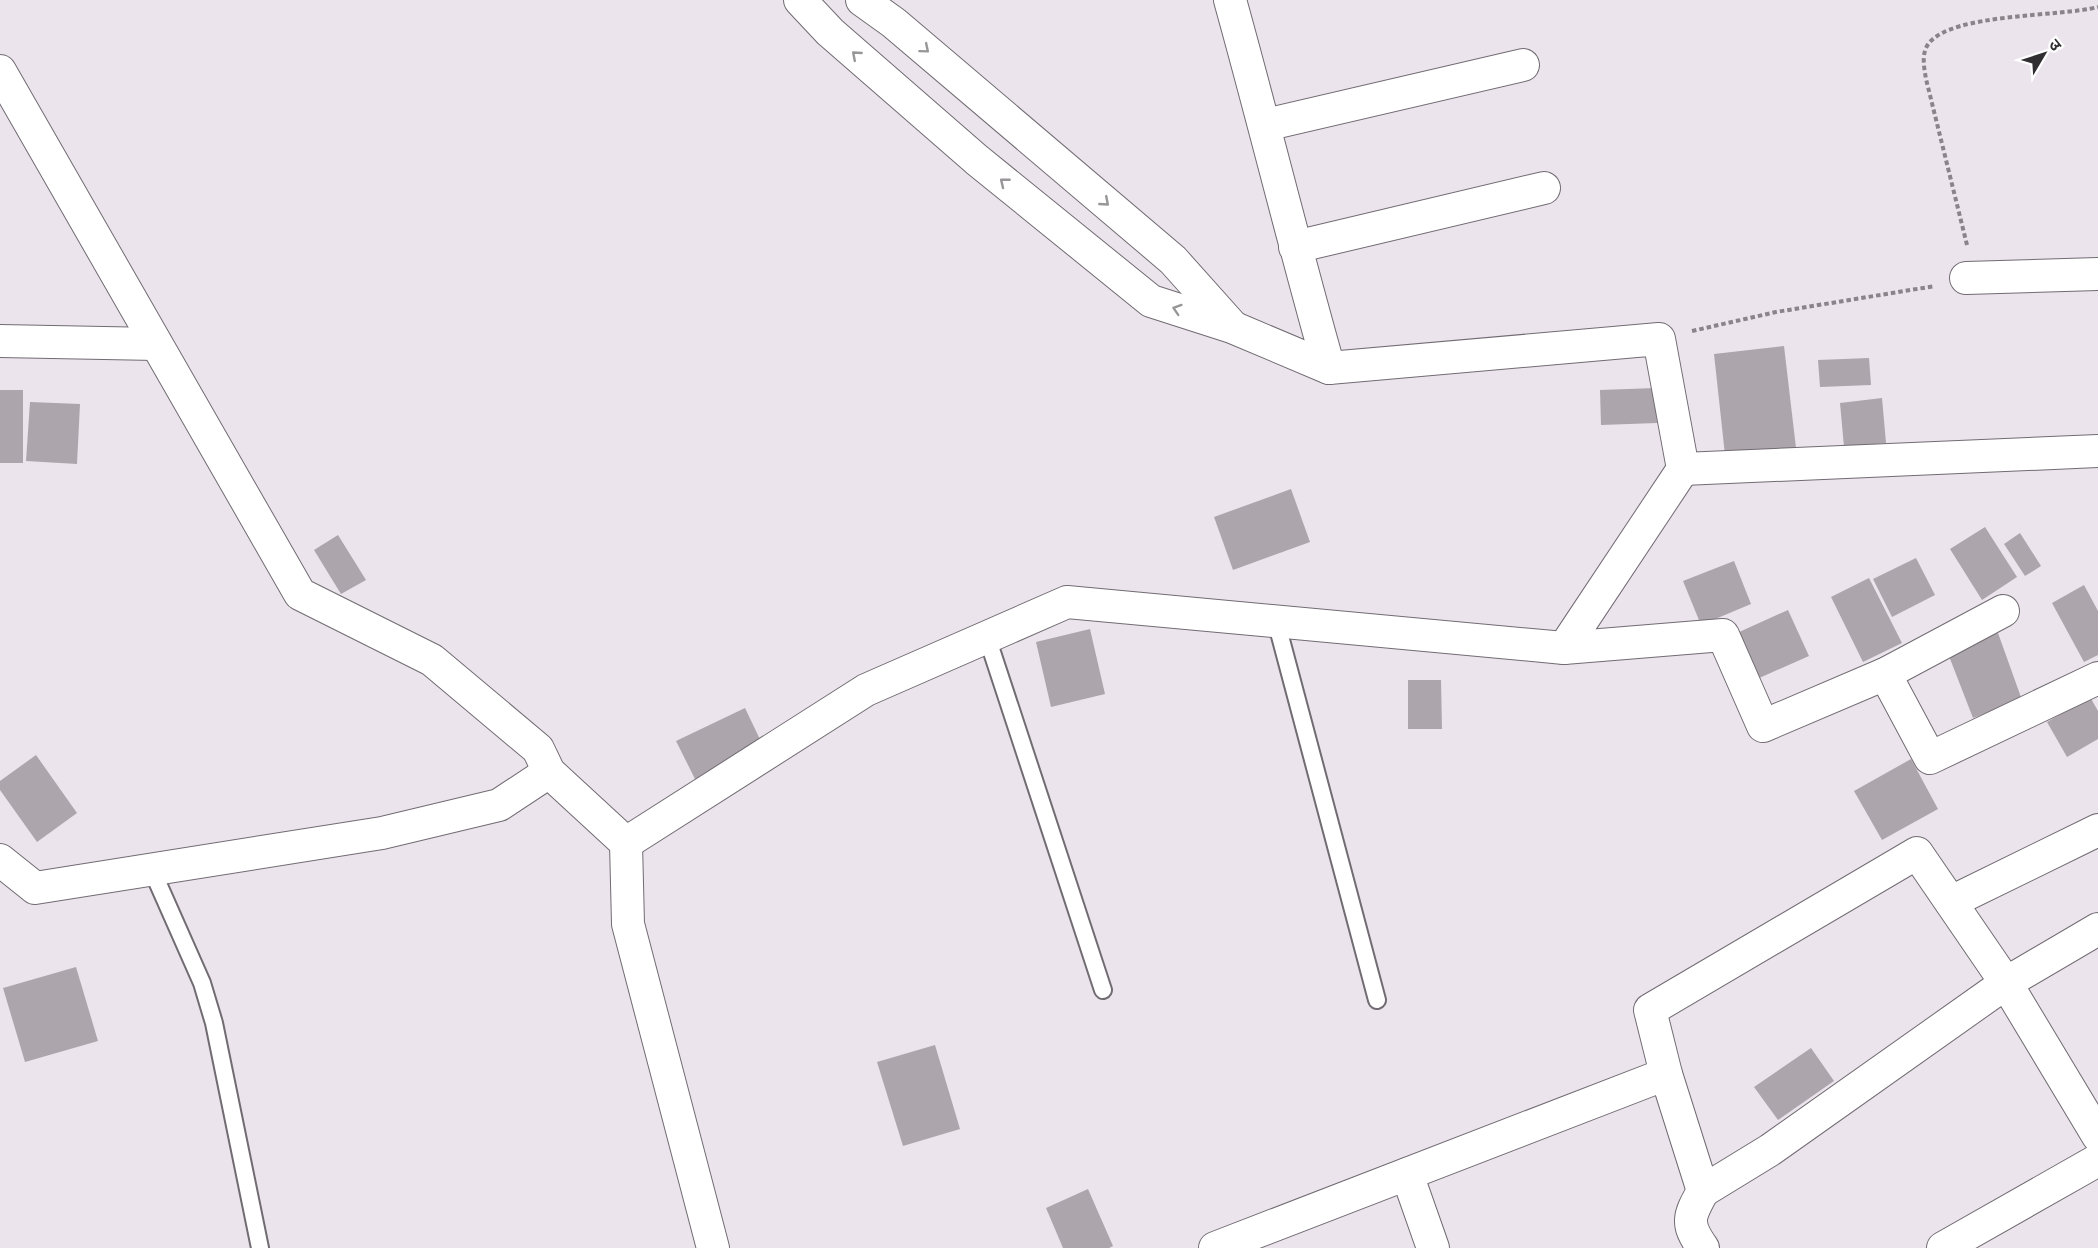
<svg xmlns="http://www.w3.org/2000/svg" width="2098" height="1248" font-family="Signika,'Noto Sans Devanagari',sans-serif">
  <style>
    .building { fill: #aca5ac }
    .lines { fill: none; stroke-linecap: round; stroke-linejoin: round }
    .service-casing { stroke: #716b72; stroke-width: 20 }
    .minor-casing { stroke: #716b72; stroke-width: 34 }
    .path { stroke: #898489; stroke-width: 4; stroke-dasharray: 4.5 3; stroke-linecap: butt }
    .service { stroke: #fff; stroke-width: 16 }
    .minor { stroke: #fff; stroke-width: 32 }
    .oneway { stroke: #989698 }
  </style>
  <rect width="100%" height="100%" fill="#ebe4ec"/>
  <g class="building">
    <path d="M1784,346L1796,448L1725,455L1714,354Z"/>
    <path d="M1869,358L1871,385L1820,387L1818,360Z"/>
    <path d="M1655,388L1657,423L1601,425L1600,390Z"/>
    <rect x="0" y="390" width="23" height="73"/>
    <path d="M1882,398L1886,443L1844,447L1840,403Z"/>
    <path d="M30,402L80,404L77,464L26,461Z"/>
    <path d="M1291,489L1310,542L1233,570L1214,517Z"/>
    <path d="M1985,527L2017,577L1982,600L1950,549Z"/>
    <path d="M2020,533L2041,566L2025,576L2004,544Z"/>
    <path d="M338,535L366,580L341,594L314,550Z"/>
    <path d="M1916,558L1935,595L1892,617L1873,579Z"/>
    <path d="M1734,561L1751,604L1701,625L1683,581Z"/>
    <path d="M1869,578L1902,643L1863,662L1831,597Z"/>
    <path d="M2084,585L2098,611V655L2084,662L2052,603Z"/>
    <path d="M1788,610L1809,656L1757,679L1737,633Z"/>
    <path d="M1090,629L1105,694L1051,707L1036,642Z"/>
    <path d="M1998,633L2022,700L1973,718L1947,651Z"/>
    <path d="M1408,680H1441L1442,729H1408Z"/>
    <path d="M2090,697L2098,711V739L2067,757L2047,722Z"/>
    <path d="M745,708L766,752L698,785L676,741Z"/>
    <path d="M36,755L77,813L37,842L0,790V781Z"/>
    <path d="M1911,759L1938,809L1882,840L1854,791Z"/>
    <path d="M76,967L98,1041L25,1062L3,988Z"/>
    <path d="M935,1045L960,1129L903,1146L877,1062Z"/>
    <path d="M1811,1048L1834,1081L1778,1120L1754,1087Z"/>
    <path d="M1088,1189L1113,1246L1109,1248H1063L1046,1208Z"/>
  </g>
  <g class="lines">
    <g class="service-casing">
      <g id="service">
        <path d="M1276,621L1377,1000"/>
        <path d="M987,637L1103,990"/>
        <path d="M152,870L202,983L214,1023L260,1248"/>
      </g>
    </g>
    <g class="minor-casing">
      <g id="minor">
        <path d="M800,0L830,32L977,160L1151,301L1232,327L1329,368L1659,339L1683,469L1564,648"/>
        <path d="M862,0L894,23L1173,260L1232,326"/>
        <path d="M1230,0C1264,122 1294,245 1329,368"/>
        <path d="M0,71L300,594L432,660L538,749L549,772L626,843L628,924L713,1248"/>
        <path d="M1265,125L1523,65"/>
        <path d="M1295,247L1544,188"/>
        <path d="M1966,278L2098,274"/>
        <path d="M0,341L156,344"/>
        <path d="M1683,469L2098,451"/>
        <path d="M1885,674L1930,758L2098,678"/>
        <path d="M626,843L866,690L1067,602L1564,648L1723,635L1763,726L1885,674L2003,611"/>
        <path d="M0,860L35,888L382,833L499,805L549,772"/>
        <path d="M1951,902L2098,830"/>
        <path d="M2098,929L2006,983L1770,1150L1703,1191L1666,1074L1650,1010L1917,853L2006,983L2098,1136"/>
        <path d="M1407,1174L1433,1248"/>
        <path d="M1703,1191C1689,1216 1685,1223 1703,1248"/>
        <path d="M1215,1248L1666,1074"/>
        <path d="M1943,1248L2098,1160"/>
      </g>
    </g>
    <g class="path">
      <path d="M1967,245L1926,79C1924,67 1921,53 1929,43C1953,13 2059,17 2098,7"/>
      <path d="M1692,331L1776,312L1935,286"/>
    </g>
    <use href="#service" class="service"/>
    <use href="#minor" class="minor"/>
  </g>
  <defs><path id="oneway-chevron" d="M-2-3.5L2.5 0L-2 3.5" fill="none" stroke-width="1.6" stroke-linecap="round" stroke-linejoin="round" transform="scale(1.5)"/></defs>
  <g class="oneway">
    <use href="#oneway-chevron" transform="translate(925 49) rotate(40)"/>
    <use href="#oneway-chevron" transform="translate(856 55) rotate(-139)"/>
    <use href="#oneway-chevron" transform="translate(1004 182) rotate(-141)"/>
    <use href="#oneway-chevron" transform="translate(1105 202) rotate(41)"/>
    <use href="#oneway-chevron" transform="translate(1177 309) rotate(-162)"/>
  </g>
  <g transform="translate(2044 54) rotate(51)" stroke="#ffffff" stroke-width="4.5" paint-order="stroke">
  <path d="M0-4.5L10 22L0 15L-10 22Z" fill="#312e31"/>
  <text y="-9" font-size="16" font-weight="bold" text-anchor="middle" fill="#312e31">उ</text>
  </g>
</svg>
